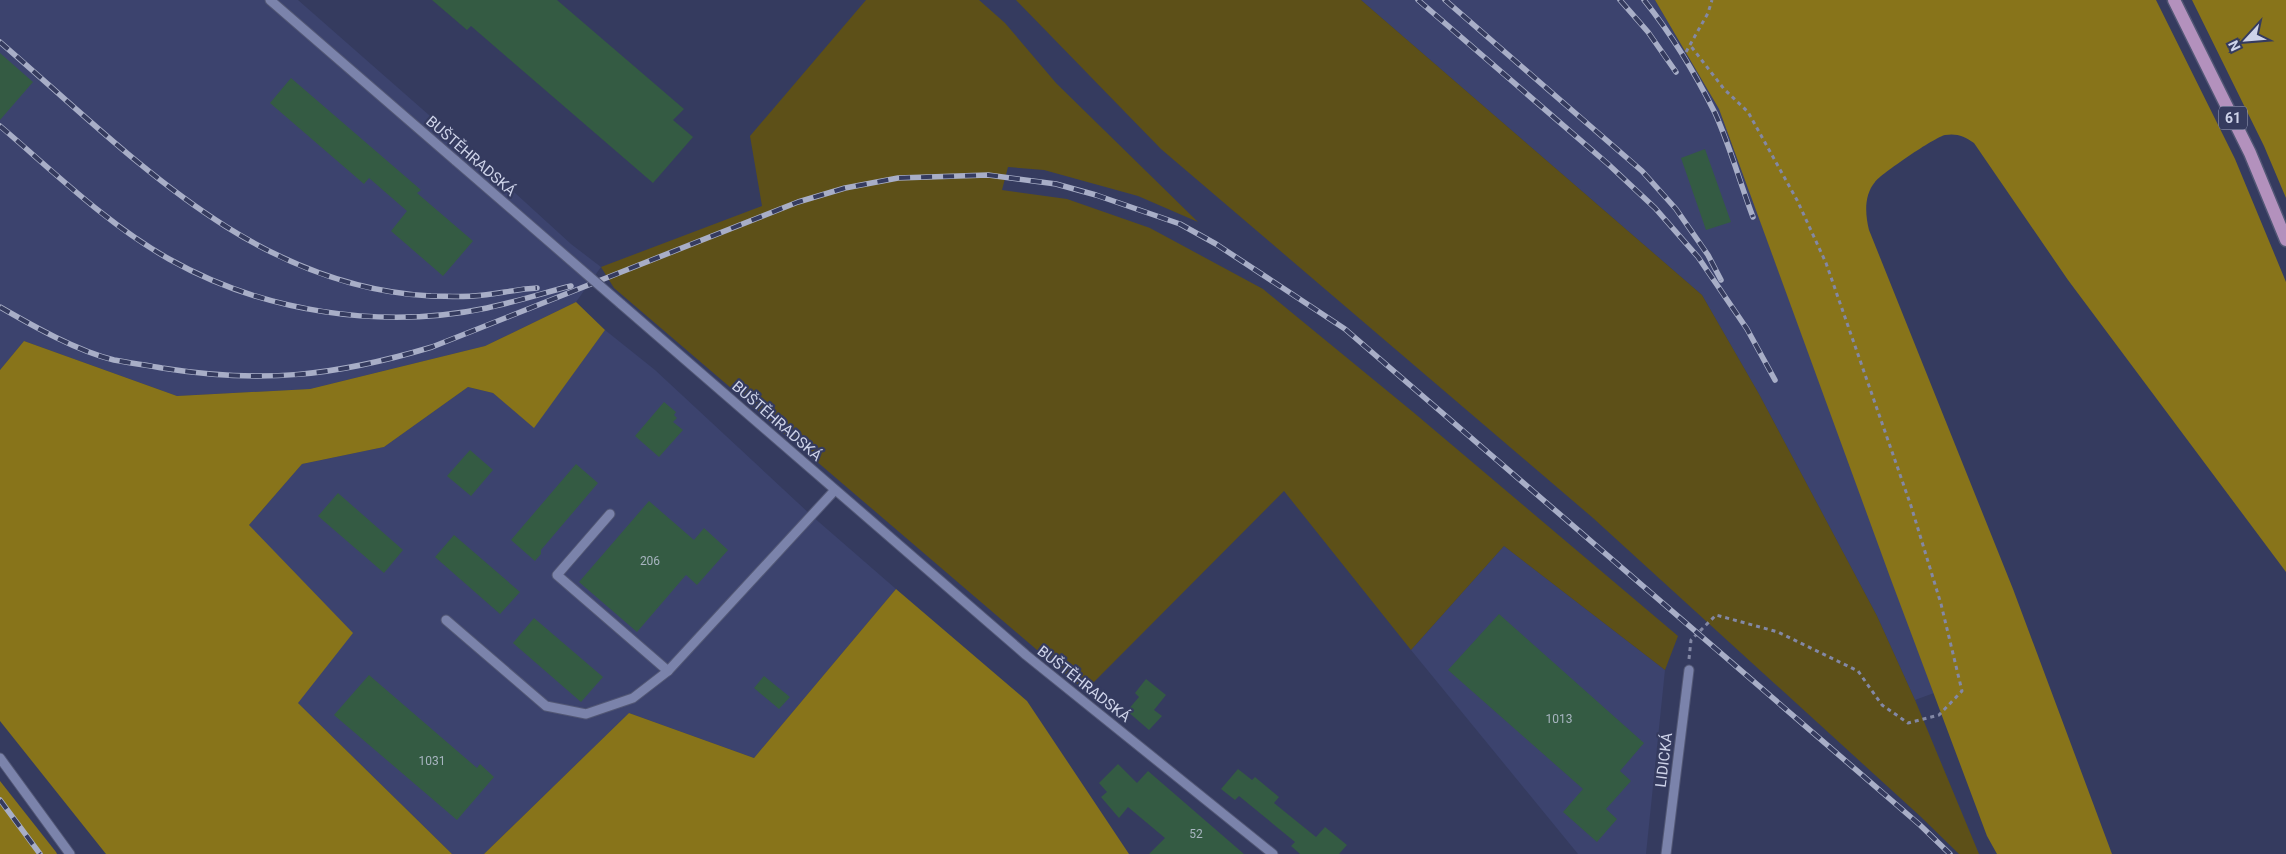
<svg xmlns="http://www.w3.org/2000/svg" width="2286" height="854" font-family="Roboto,sans-serif">
  <style>
    .built { fill: #3c436e }
    .green { fill: #5d5018 }
    .forest { fill: #88741a }
    .building { fill: #345b43 }
    .lines { fill: none; stroke-linecap: round; stroke-linejoin: round }
    .minor-casing { stroke: #525775; stroke-width: 11 }
    .major-casing { stroke: #525775; stroke-width: 15 }
    .path { stroke: #8388a5; stroke-width: 3; stroke-dasharray: 4 4; stroke-linecap: butt }
    .minor { stroke: #7b83ab; stroke-width: 9 }
    .major { stroke: #b391bd; stroke-width: 12 }
    .rail-casing { stroke: #a8aec7; stroke-width: 5.5 }
    .rail { stroke: #353b5f; stroke-width: 4; stroke-dasharray: 11; stroke-linecap: butt }
    .minor-bridge-casing { stroke: #525775; stroke-width: 11; stroke-linecap: butt }
    .minor-bridge { stroke: #7b83ab; stroke-width: 9 }
    .labels { text-anchor: middle; stroke-width: 4.5; stroke-linejoin: round; paint-order: stroke }
    .number-label { font-size: 12px; fill: #a8b5c0 }
    .shield { fill: #353b5f; stroke: #a0a5c0; stroke-width: 1 }
    .shield-label { font-size: 14px; font-weight: bold; fill: #ced3e9 }
    .street-label { font-size: 15px; fill: #ced3e9; stroke: #353b5f }
  </style>
  <rect width="100%" height="100%" fill="#353b5f"/>
  <g class="built">
    <path d="M0,0H298L446,130L571,244L601,267L576,302L485,346L310,389L177,396L24,341L0,370Z"/>
    <path d="M1361,0H1655L1719,109L1934,693L1915,700L1877,616L1759,394L1702,295Z"/>
    <path d="M605,330L655,370L812,516L896,589L754,758L629,713L484,854H452L298,703L249,525L302,464L384,447L468,387L493,393L534,427Z"/>
    <path d="M1504,546L1665,670L1646,854H1578L1411,650Z"/>
  </g>
  <g class="green">
    <path d="M866,0H979L1005,23L1056,83L1198,222L1138,196L1044,170L1008,167L1002,190L1067,199L1150,228L1263,289L1413,412L1678,636L1665,670L1504,546L1411,650L1284,491L1085,691L614,288L601,267L762,206L750,136Z"/>
    <path d="M1016,0H1361L1702,295L1759,394L1877,616L1915,700L1979,854H1959L1920,816L1593,518L1161,149Z"/>
  </g>
  <g class="forest">
    <path d="M1655,0H2156L2235,159L2286,282V572L2068,280L1974,143C1965,136 1956,133 1945,135C1935,137 1881,174 1875,182C1864,195 1865,214 1869,230L2013,589L2112,854H1997L1987,836L1890,577L1719,109Z"/>
    <path d="M2192,0H2286V198L2264,146Z"/>
    <path d="M576,302L605,330L534,428L493,393L468,387L384,447L302,464L249,525L353,633L298,703L452,854H106L0,721V370L24,341L177,396L310,389L485,346Z"/>
    <path d="M896,589L1027,701L1129,854H484L629,713L754,758Z"/>
    <path d="M0,781L56,852L57,854H0Z"/>
  </g>
  <g class="building">
    <path d="M432,0H557L684,109L673,120L693,137L653,183L471,26L467,30Z"/>
    <path d="M0,53L33,82L0,120Z"/>
    <path d="M291,78L421,190L417,193L473,241L443,276L391,231L407,211L369,178L364,184L270,103Z"/>
    <path d="M1705,149L1731,222L1706,230L1681,158Z"/>
    <path d="M664,402L676,412L674,415L677,418L673,422L683,430L659,457L635,436Z"/>
    <path d="M470,450L493,470L471,496L447,476Z"/>
    <path d="M576,464L598,483L541,550V554L535,561L511,540Z"/>
    <path d="M338,493L403,550L384,573L318,516Z"/>
    <path d="M649,501L694,540L704,528L728,550L697,585L686,575L637,632L579,582Z"/>
    <path d="M454,535L520,592L500,614L435,557Z"/>
    <path d="M1499,614L1644,743L1620,771L1631,781L1606,809L1617,819L1597,842L1563,812L1583,789L1448,670Z"/>
    <path d="M534,618L603,677L581,702L513,643Z"/>
    <path d="M369,675L477,768L480,764L494,777L457,820L334,715Z"/>
    <path d="M764,676L790,697L779,709L754,688Z"/>
    <path d="M1146,679L1166,695L1154,710L1162,716L1149,730L1127,711L1139,697L1135,693Z"/>
    <path d="M1118,764L1137,783L1148,771L1244,854H1149L1165,838L1128,807L1119,818L1101,797L1107,792L1099,783Z"/>
    <path d="M1238,769L1252,780L1255,777L1279,797L1274,803L1316,837L1325,827L1347,845L1339,854H1300L1291,846L1295,842L1239,796L1235,800L1221,789Z"/>
  </g>
  <g class="lines">
    <g class="minor-casing">
      <g id="minor">
        <path d="M270,0L456,161"/>
        <path d="M621,304L1026,655L1273,854"/>
        <path d="M610,514L557,575L668,671"/>
        <path d="M446,620L546,706L586,714L633,698L668,671L835,490"/>
        <path d="M0,758L70,854"/>
        <path d="M1666,854L1689,670"/>
      </g>
    </g>
    <g class="major-casing">
      <path id="major" d="M2174,0L2250,153L2286,240"/>
    </g>
    <g class="path">
      <path d="M1686,52L1708,13L1712,0"/>
      <path d="M1689,659L1691,640L1716,615L1778,632L1858,671L1882,705L1908,723L1939,715L1962,691L1941,604L1911,506L1826,263L1797,200L1748,112L1724,89L1690,45"/>
    </g>
    <use href="#minor" class="minor"/>
    <use href="#major" class="major"/>
    <g class="rail-casing">
      <g id="rail">
        <path d="M1418,0L1608,164L1655,208L1698,257L1747,329L1775,380"/>
        <path d="M1445,0L1642,171L1676,209L1708,255L1721,280"/>
        <path d="M1620,0L1648,32L1676,72"/>
        <path d="M1644,0C1672,35 1695,73 1715,113C1730,146 1740,183 1753,217"/>
        <path d="M0,42C128,152 252,287 431,296C445,296 460,297 473,296C494,295 516,289 537,288"/>
        <path d="M0,126C54,172 107,224 169,259C263,312 381,330 487,308C515,302 543,293 571,286"/>
        <path d="M0,307C33,326 77,351 114,360C129,363 146,365 162,368C262,384 335,376 432,347L798,202L845,188L898,178L988,175L1056,184L1096,195L1180,224L1216,244L1345,329L1920,825L1950,854"/>
        <path d="M0,800L40,854"/>
      </g>
    </g>
    <use href="#rail" class="rail"/>
    <g class="minor-bridge-casing">
      <path id="minor-bridge" d="M456,161L621,304"/>
    </g>
    <use href="#minor-bridge" class="minor-bridge"/>
  </g>
  <g class="labels">
    <g class="number-label">
      <text x="650" y="565">206</text>
      <text x="1559" y="723">1013</text>
      <text x="432" y="765">1031</text>
      <text x="1196" y="838">52</text>
    </g>
    <rect class="shield" x="2219" y="106.5" width="28" height="23" rx="4"/>
    <g class="shield-label">
      <text x="2233" y="123">61</text>
    </g>
    <g class="street-label">
      <text transform="translate(471 156) rotate(41)" y="5">BUŠTĚHRADSKÁ</text>
      <text transform="translate(777 421) rotate(41)" y="5">BUŠTĚHRADSKÁ</text>
      <text transform="translate(1084 684) rotate(38)" y="5">BUŠTĚHRADSKÁ</text>
      <text transform="translate(1664 760) rotate(-83)" y="5">LIDICKÁ</text>
    </g>
  </g>
  <g transform="translate(2246 40) rotate(244)" stroke="#353b5f" stroke-width="4" paint-order="stroke">
  <path d="M0-4L9 19L0 12L-9 19Z" fill="#ced3e9"/>
  <text y="-8" font-size="14" font-weight="bold" text-anchor="middle" fill="#ced3e9">N</text>
  </g>
</svg>
